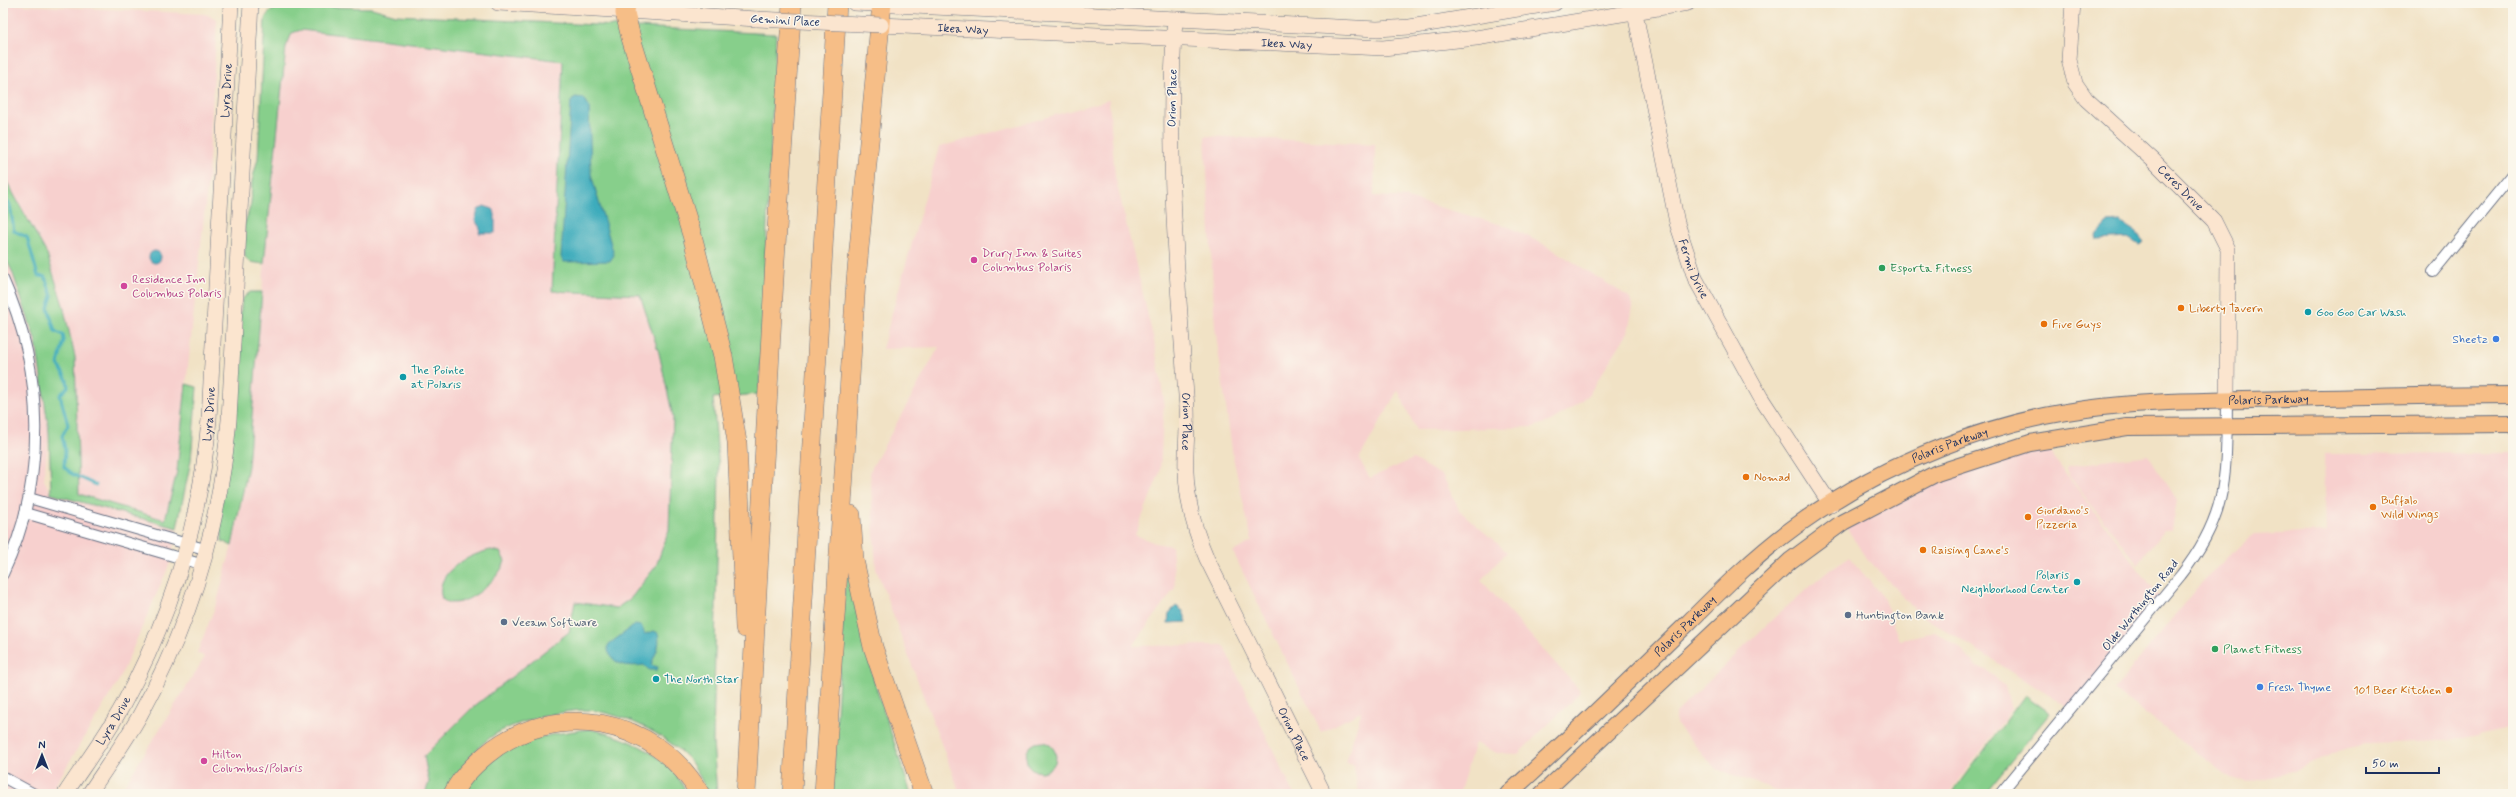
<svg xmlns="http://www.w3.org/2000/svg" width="2516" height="797" font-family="Mynerve,sans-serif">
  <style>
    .built { fill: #f7d0ce }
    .green { fill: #87cf8b; stroke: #517f74 }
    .water { fill: #3eacbc; stroke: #2c6e8d }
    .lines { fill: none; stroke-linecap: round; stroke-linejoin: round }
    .stream { stroke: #3eacbc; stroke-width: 3 }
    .street-casing { stroke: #666e82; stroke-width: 12 }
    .secondary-casing { stroke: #666e82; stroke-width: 16 }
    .primary-casing { stroke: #666e82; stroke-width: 18 }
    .highway-casing { stroke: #666e82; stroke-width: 20 }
    .street { stroke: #fff; stroke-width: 10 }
    .secondary { stroke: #fbe5cf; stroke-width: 15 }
    .primary { stroke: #f6be87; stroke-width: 16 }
    .highway { stroke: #f6be87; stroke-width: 19 }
    .secondary-bridge-casing { stroke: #666e82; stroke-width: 16; stroke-linecap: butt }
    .secondary-bridge { stroke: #fbe5cf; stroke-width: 15 }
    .hotel-dot { fill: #d1479c; stroke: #fbf7ec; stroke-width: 1.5 }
    .leisure-dot { fill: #2e9e5b; stroke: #fbf7ec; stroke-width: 1.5 }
    .food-dot { fill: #e8710a; stroke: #fbf7ec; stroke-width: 1.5 }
    .culture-dot { fill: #0f9aa8; stroke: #fbf7ec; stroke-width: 1.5 }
    .shop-dot { fill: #3f7fe0; stroke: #fbf7ec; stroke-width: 1.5 }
    .service-dot { fill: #5c6f8a; stroke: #fbf7ec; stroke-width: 1.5 }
    .labels { text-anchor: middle; stroke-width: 3; stroke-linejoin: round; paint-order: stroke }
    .street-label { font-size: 12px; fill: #1b2f5e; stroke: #fbf7ec }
    .hotel-label { font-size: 12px; fill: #b23c85; stroke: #fbf7ec; text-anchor: start }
    .leisure-label { font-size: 12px; fill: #27864d; stroke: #fbf7ec; text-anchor: start }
    .food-label { font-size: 12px; fill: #c56008; stroke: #fbf7ec; text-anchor: start }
    .culture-label { font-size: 12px; fill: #0d838f; stroke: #fbf7ec; text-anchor: start }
    .shop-label { font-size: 12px; fill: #366cbe; stroke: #fbf7ec; text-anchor: end }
    .service-label { font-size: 12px; fill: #4e5e75; stroke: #fbf7ec; text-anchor: start }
  </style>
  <rect width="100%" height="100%" fill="#fbf7ec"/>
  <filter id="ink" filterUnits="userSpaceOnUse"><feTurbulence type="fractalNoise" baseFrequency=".025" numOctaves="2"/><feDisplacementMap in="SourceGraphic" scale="8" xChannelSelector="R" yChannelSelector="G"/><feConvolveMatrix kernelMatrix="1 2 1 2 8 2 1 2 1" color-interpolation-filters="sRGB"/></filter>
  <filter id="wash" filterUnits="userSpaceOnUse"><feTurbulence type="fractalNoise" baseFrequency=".012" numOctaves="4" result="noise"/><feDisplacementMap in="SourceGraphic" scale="16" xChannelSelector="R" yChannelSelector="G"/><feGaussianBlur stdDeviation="0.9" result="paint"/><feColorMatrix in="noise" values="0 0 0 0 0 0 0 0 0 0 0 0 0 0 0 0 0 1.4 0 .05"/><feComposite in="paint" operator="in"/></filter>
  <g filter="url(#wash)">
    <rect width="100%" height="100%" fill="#f1e2c5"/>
    <g class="built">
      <path d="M3,4L205,14L217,19L208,178L177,471L165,520L79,494L75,357L47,254L3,175Z"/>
      <path d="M301,30L563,61L552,290L640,295L659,353L673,417L669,530L656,566L630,599L617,608L575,602L569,632L472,708L429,772V782L425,794H119L205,657L197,653L217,602L236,530L248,466L266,245L286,47L292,33Z"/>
      <path d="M1109,100L1115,176L1154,341L1164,400L1160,472L1135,535L1155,543L1172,546L1175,588L1133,646L1223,645L1294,794H960L876,569L870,471L939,347L882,349L939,147Z"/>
      <path d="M1205,136L1375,144L1374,196L1407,198L1509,227L1549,247L1629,297L1633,307L1628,332L1591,391L1582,401L1551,421L1533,427L1416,430L1398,390L1359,459L1370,478L1413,459L1443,476L1459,510L1507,552L1481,580L1581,692L1518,754L1497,753L1475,743L1459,794H1360L1357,786L1354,765L1346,763L1361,712L1321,732L1233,552L1252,541L1233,457L1215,327Z"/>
      <path d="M3,253L12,271L36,342L49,432L44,480L51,493L177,528L170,563L119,680L50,794H3Z"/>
      <path d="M2041,441L2162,600L2071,709L1918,613L1864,555L1843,522L1880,501Z"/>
      <path d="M2513,453V728L2463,739L2370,743L2338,751L2296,771L2246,783L2230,778L2114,690L2203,580L2245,542L2255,535L2326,532L2324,454Z"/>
      <path d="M2148,455L2176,500L2171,531H2163L2138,564L2069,476L2067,466Z"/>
      <path d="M1849,557L1883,597L1899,640L1935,632L1959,647L1975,665L1988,671L2005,686L2011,710L1949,794H1816L1776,790L1716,769L1676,724V713L1777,615L1832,568Z"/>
    </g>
    <g class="green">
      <path d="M295,6L372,8L396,15L776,34L759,394L713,398L719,470L713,742L717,794H708C703,784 698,771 691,762C667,735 632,718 597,711C574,706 518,721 497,733C474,747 458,772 444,794H425L429,782L424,756L472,708L569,632L575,602L617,608L631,598L656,566L669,530L673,417L659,353L640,295L552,291L563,61L301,30L292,33L286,47L264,264L250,262L245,257L244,226L251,204L252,181L258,158L265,19C270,6 283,8 295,6Z"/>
      <path d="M3,175L47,254L63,305L75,357L79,494L165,520L177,471L186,384L197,387L191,460L177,528L51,494L49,432L36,342L12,271L3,253Z"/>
      <path d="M250,292H262L248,466L232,546L222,541V532L217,535L242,299Z"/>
      <path d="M491,550L500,552L505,561C500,579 460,615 442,599C433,572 470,554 491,550Z"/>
      <path d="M846,566L875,684L911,794H832Z"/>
      <path d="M2025,695L2050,713L1984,794H1952Z"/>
      <path d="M589,729C627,737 671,755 687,794H464C489,742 538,736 589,729Z"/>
      <circle cx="1041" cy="757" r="15"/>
    </g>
    <g class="water">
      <path d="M575,97L584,98L589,106L591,174L614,255L610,261L564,262L561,257L571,101Z"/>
      <path d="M484,206L493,209L495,214V233H479L480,228L475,220L478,210Z"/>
      <path d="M2120,222L2136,232L2144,242L2139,245L2128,238L2097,240L2096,235L2107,223Z"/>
      <circle cx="155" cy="257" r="6"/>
      <path d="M1176,606L1183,611L1187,622L1168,623L1169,613Z"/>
      <path d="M635,625L641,626L645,634L654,631L658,633C661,648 655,653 651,665L658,667L657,670H649L644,665C627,667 613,666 607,648L609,644Z"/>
    </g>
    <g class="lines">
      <path class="stream" d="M3,197L10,205L14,231L27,237L38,276L45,277L52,296L48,308L55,331L63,335L64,340L58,364L67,380L68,387L60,395L68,425L62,436L65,449L64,467L72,474L96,485"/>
    </g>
  </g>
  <g filter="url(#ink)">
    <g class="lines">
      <g class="street-casing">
        <g id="street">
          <path d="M2433,272L2513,174"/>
          <path d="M3,279C45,372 47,482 3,574"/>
          <path d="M29,498L208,550"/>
          <path d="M25,513L204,565"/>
          <path d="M3,777L34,794"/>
          <path d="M2000,794L2181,575C2229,514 2226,475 2227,401"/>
        </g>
      </g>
      <g class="secondary-casing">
        <g id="secondary">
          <path d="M498,3L757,19"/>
          <path d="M854,3L1377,29L1410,27L1555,3"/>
          <path id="s1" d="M1633,3L1677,223L1695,278L1761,398L1831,505"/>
          <path id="s2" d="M2073,3L2069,60L2075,83L2086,99L2154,161L2214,221L2228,249L2227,401"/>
          <path id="s3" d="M1175,19C1166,149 1177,279 1187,408C1188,430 1185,451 1186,472C1187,502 1195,532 1207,559L1324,794"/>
          <path id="s4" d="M881,25L1383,48L1476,38L1688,3"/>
          <path id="s5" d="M65,794C84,765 106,736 123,705C171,616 201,520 209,419L231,3"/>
          <path d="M89,794C106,768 125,742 140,715C191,623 220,524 229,420L251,3"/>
        </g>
      </g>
      <g class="primary-casing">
        <g id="primary">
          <path id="s6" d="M1508,794C1569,740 1627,682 1686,625C1721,590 1756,555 1796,526C1885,462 1993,419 2102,407C2162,400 2224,401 2285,399C2361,397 2437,395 2513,395"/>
          <path d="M1542,794L1790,561L1843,522L1937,473L2030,443L2127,427L2513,424"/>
        </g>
      </g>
      <g class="highway-casing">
        <g id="highway">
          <path d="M626,3L625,13L631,38L692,235L723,356L737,442L745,628"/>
          <path d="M851,515L854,560L873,647L924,794"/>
          <path d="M453,794C459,780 474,765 486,755C554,698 656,717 700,794"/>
          <path d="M746,794L775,260L792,3"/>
          <path d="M792,794L837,3"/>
          <path d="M824,794L856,281L882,3"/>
        </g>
      </g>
      <use href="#street" class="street"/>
      <use href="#secondary" class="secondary"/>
      <use href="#primary" class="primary"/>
      <use href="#highway" class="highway"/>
      <g class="secondary-bridge-casing">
        <path id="secondary-bridge" d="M757,19L881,25"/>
      </g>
      <use href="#secondary-bridge" class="secondary-bridge"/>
    </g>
  </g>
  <g class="hotel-dot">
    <circle cx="974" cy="260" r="4"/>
    <circle cx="124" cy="286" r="4"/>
    <circle cx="204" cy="761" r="4"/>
  </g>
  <g class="leisure-dot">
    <circle cx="1882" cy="268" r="4"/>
    <circle cx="2215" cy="649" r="4"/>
  </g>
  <g class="food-dot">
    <circle cx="2181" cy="308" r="4"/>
    <circle cx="2044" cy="324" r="4"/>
    <circle cx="1746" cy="477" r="4"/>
    <circle cx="2373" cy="507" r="4"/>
    <circle cx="2028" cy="517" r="4"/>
    <circle cx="1923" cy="550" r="4"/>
    <circle cx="2449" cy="690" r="4"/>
  </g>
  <g class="culture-dot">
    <circle cx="2308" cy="312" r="4"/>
    <circle cx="403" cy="377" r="4"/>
    <circle cx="2077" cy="582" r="4"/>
    <circle cx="656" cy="679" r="4"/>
  </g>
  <g class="shop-dot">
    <circle cx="2496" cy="339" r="4"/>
    <circle cx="2260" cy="687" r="4"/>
  </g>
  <g class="service-dot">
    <circle cx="1848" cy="615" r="4"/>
    <circle cx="504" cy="622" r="4"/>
  </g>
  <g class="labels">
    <g class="street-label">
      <text transform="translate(785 20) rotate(3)" y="4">Gemini Place</text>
      <text dy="4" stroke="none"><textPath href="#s4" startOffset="82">Ikea Way</textPath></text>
      <text dy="4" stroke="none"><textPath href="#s4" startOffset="406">Ikea Way</textPath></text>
      <text dy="4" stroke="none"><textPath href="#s5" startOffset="736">Lyra Drive</textPath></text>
      <text transform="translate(1172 98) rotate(-89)" y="4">Orion Place</text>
      <text dy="4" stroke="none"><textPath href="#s2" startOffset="230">Ceres Drive</textPath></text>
      <text dy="4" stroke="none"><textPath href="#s1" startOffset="273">Fermi Drive</textPath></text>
      <text dy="4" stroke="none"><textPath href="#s6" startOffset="892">Polaris Parkway</textPath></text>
      <text dy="4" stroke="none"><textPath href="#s5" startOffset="412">Lyra Drive</textPath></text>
      <text dy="4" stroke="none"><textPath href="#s3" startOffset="403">Orion Place</textPath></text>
      <text dy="4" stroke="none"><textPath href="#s6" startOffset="568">Polaris Parkway</textPath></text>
      <text transform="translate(2140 605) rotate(-51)" y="4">Olde Worthington Road</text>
      <text dy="4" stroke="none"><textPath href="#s6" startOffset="244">Polaris Parkway</textPath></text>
      <text dy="4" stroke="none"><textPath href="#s5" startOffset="88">Lyra Drive</textPath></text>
      <text dy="4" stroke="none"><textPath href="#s3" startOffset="739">Orion Place</textPath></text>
    </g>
    <g class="hotel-label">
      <text x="982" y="257">Drury Inn &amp; Suites<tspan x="982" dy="14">Columbus Polaris</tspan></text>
      <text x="132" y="283">Residence Inn<tspan x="132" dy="14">Columbus Polaris</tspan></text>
      <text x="212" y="758">Hilton<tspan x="212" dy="14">Columbus/Polaris</tspan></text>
    </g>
    <g class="leisure-label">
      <text x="1890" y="272">Esporta Fitness</text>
      <text x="2223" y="653">Planet Fitness</text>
    </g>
    <g class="food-label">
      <text x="2189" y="312">Liberty Tavern</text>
      <text x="2052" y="328">Five Guys</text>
      <text x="1754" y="481">Nomad</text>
      <text x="2381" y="504">Buffalo<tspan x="2381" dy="14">Wild Wings</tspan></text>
      <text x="2036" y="514">Giordano's<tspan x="2036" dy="14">Pizzeria</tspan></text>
      <text x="1931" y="554">Raising Cane's</text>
      <text x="2441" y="694" text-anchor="end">101 Beer Kitchen</text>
    </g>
    <g class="culture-label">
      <text x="2316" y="316">Goo Goo Car Wash</text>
      <text x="411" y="374">The Pointe<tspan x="411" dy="14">at Polaris</tspan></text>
      <text x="2069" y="579" text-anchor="end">Polaris<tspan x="2069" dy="14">Neighborhood Center</tspan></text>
      <text x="664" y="683">The North Star</text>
    </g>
    <g class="shop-label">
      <text x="2488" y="343">Sheetz</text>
      <text x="2268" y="691" text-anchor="start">Fresh Thyme</text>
    </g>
    <g class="service-label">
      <text x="1856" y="619">Huntington Bank</text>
      <text x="512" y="626">Veeam Software</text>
    </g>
  </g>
  <rect width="2516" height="797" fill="none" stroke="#fbf7ec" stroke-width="16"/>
  <g transform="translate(42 755)" stroke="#fbf7ec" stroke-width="3" paint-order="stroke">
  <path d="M0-3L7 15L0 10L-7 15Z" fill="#1b2f5e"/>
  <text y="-6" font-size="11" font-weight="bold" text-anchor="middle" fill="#1b2f5e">N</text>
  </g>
  <path d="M2366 767v6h73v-6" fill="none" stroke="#1b2f5e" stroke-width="2"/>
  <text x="2372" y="767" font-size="12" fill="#1b2f5e" stroke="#fbf7ec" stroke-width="3" paint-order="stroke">50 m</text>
</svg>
